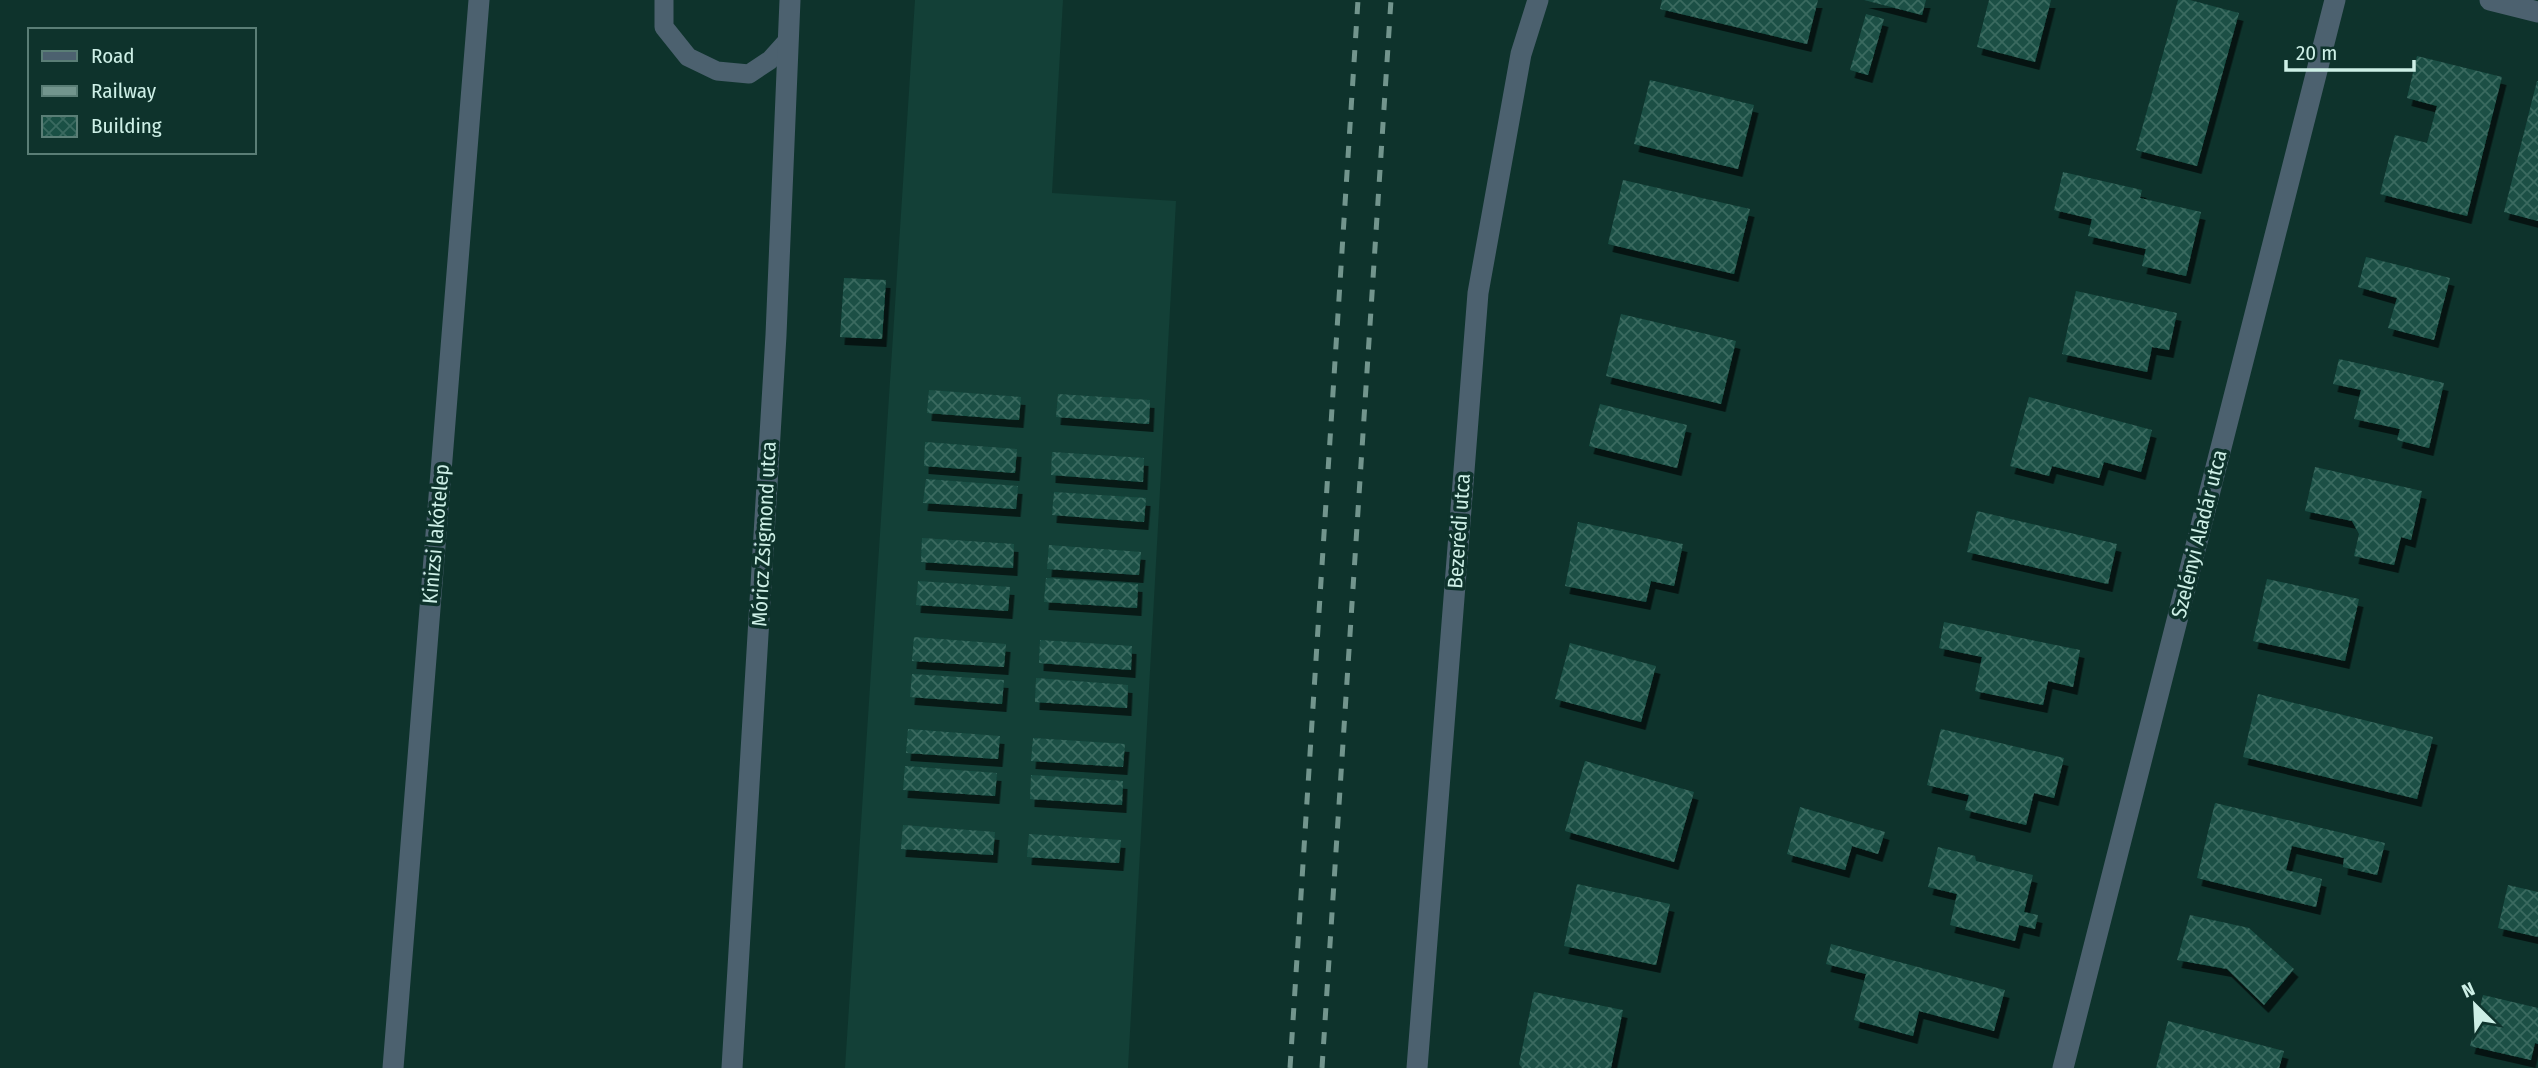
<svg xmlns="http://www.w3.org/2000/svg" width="2538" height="1068" font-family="'Fira Sans Condensed',sans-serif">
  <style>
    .built { fill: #134037 }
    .building { fill: url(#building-cross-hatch); filter: url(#shadow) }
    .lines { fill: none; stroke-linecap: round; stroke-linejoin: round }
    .lane { stroke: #4c616f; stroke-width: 19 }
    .street { stroke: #4c616f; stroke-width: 21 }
    .rail { stroke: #72958d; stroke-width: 5; stroke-dasharray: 12 12; stroke-linecap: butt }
    .labels { text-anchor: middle; stroke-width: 7; stroke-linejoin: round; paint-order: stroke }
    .street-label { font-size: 21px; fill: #cdefe6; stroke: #0e332c }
  </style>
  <defs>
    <pattern id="building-cross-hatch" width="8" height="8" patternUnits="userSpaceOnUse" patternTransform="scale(1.75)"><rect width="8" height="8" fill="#1a5045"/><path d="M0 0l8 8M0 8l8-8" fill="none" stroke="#3a6a60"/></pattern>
    <filter id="shadow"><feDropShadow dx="4.5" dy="8" stdDeviation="0" flood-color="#0009"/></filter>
  </defs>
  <rect width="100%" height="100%" fill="#0e332c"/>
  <path class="built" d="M915,0H1063L1052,193L1176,201L1128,1068H845Z"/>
  <g class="building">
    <path d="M1662,0H1818L1807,44L1660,9Z"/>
    <path d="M1864,0H1926L1922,15Z"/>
    <path d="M1989,0H2051L2035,62L1977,47Z"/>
    <path d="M2178,0H2190L2239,13L2197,166L2136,150Z"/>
    <path d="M1866,14L1884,19L1868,75L1850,70Z"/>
    <path d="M2417,56L2502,77L2467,216L2380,194L2395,135L2427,143L2437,106L2407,98Z"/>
    <path d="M1650,80L1754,105L1738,169L1634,144Z"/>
    <path d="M2537,81H2538V221L2504,212Z"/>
    <path d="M2063,172L2142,190L2140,198L2201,212L2186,276L2142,266L2146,249L2088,236L2092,219L2054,210Z"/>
    <path d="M1623,180L1750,209L1734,274L1608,244Z"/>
    <path d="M2366,257L2450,278L2434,340L2388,328L2397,298L2358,287Z"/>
    <path d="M844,278L886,280L882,339L840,337Z"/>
    <path d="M2076,291L2177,313L2169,350L2152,347L2147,372L2062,354Z"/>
    <path d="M1621,314L1736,341L1721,404L1606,376Z"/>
    <path d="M2339,359L2444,383L2429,448L2397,440L2400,429L2354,419L2361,390L2333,384Z"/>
    <path d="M929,390L1021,397L1019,420L927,413Z"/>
    <path d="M1058,394L1150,400L1149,424L1056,417Z"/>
    <path d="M2029,397L2152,430L2141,472L2104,462L2099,478L2052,466L2049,476L2010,466Z"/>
    <path d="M1600,404L1687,425L1677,468L1589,446Z"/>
    <path d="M925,442L1017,449L1015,473L924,466Z"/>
    <path d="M1052,452L1144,458L1143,482L1051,475Z"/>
    <path d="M2315,467L2422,491L2411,540L2401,537L2394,565L2354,556L2359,534L2352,521L2305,511Z"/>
    <path d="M926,479L1018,486L1016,509L923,503Z"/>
    <path d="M1054,492L1146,498L1144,522L1052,515Z"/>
    <path d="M1977,511L2117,544L2108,584L1967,552Z"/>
    <path d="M1578,522L1683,544L1674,586L1651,581L1646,602L1565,586Z"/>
    <path d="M922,538L1014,544L1013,568L921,562Z"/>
    <path d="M1049,545L1141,552L1139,575L1047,569Z"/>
    <path d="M1046,578L1138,584L1137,608L1044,602Z"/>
    <path d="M2267,579L2359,599L2345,661L2253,641Z"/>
    <path d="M918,581L1010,587L1008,611L916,605Z"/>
    <path d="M1944,622L2080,650L2073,687L2048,681L2043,705L1975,691L1982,657L1939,648Z"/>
    <path d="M914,637L1006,644L1004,667L912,661Z"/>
    <path d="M1040,640L1132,646L1131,670L1039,663Z"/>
    <path d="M1570,643L1656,666L1641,722L1555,699Z"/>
    <path d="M912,674L1004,680L1002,704L910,697Z"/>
    <path d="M1036,678L1128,685L1127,708L1035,702Z"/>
    <path d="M2258,694L2433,737L2417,799L2243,757Z"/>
    <path d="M908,729L1000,736L998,759L906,753Z"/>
    <path d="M1941,729L2064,758L2054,798L2034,793L2026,825L1965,810L1969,795L1927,785Z"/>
    <path d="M1033,738L1125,744L1123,767L1031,761Z"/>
    <path d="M1585,761L1694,792L1674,862L1565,831Z"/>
    <path d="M905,766L997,773L995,796L903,790Z"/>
    <path d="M1031,775L1123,781L1122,805L1030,799Z"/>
    <path d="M2215,803L2385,843L2377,875L2343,867L2344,858L2292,846L2286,870L2322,879L2316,907L2197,878Z"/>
    <path d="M1800,807L1885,832L1878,854L1852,846L1845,870L1787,854Z"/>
    <path d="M903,825L995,832L993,855L901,849Z"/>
    <path d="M1029,834L1121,840L1119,863L1027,857Z"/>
    <path d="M1938,847L1975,856L1976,861L2033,875L2024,912L2038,915L2035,929L2019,925L2015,941L1950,925L1957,894L1928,887Z"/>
    <path d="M1577,884L1670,904L1656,965L1564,946Z"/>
    <path d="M2508,885L2538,892V937L2498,928Z"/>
    <path d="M2190,915L2249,928L2294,969L2264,1005L2227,969L2177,960Z"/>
    <path d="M1831,944L2005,990L1994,1031L1919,1011L1913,1036L1854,1020L1866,974L1826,964Z"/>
    <path d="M1534,992L1623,1010L1611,1068H1522L1519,1064Z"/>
    <path d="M2483,995L2538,1008V1044L2535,1043L2531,1060L2470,1046Z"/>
    <path d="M2168,1021L2284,1051L2279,1068H2156Z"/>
  </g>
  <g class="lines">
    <path class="lane" d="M664,0V27L688,57L717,71L749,74L770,60L788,40"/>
    <g class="street">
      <path d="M2490,0L2538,12"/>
      <path d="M393,1068L479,0"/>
      <path d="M732,1068L776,335L790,0"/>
      <path d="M1417,1068L1478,293L1521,54L1538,0"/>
      <path d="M2063,1068L2335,0"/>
    </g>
    <g class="rail">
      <path d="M1290,1068L1358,0"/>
      <path d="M1322,1068L1391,0"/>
    </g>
  </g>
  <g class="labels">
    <g class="street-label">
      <text transform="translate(1459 531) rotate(-86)" y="7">Bezerédi utca</text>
      <text transform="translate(436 534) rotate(-85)" y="7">Kinizsi lakótelep</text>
      <text transform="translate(764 534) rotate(-87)" y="7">Móricz Zsigmond utca</text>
      <text transform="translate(2199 534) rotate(-76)" y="7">Szelényi Aladár utca</text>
    </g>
  </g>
  <rect x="28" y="28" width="228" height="126" fill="#0e332c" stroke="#5a7e76" stroke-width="2"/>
  <rect x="42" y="51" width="35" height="10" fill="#4c616f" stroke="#5a7e76" stroke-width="2"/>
  <text x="91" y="63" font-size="21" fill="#cdefe6">Road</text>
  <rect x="42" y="86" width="35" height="10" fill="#72958d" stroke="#5a7e76" stroke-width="2"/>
  <text x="91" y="98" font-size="21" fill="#cdefe6">Railway</text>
  <rect x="42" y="116" width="35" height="21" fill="url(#building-cross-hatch)" stroke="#5a7e76" stroke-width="2"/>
  <text x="91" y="133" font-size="21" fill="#cdefe6">Building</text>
  <g transform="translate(2475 1005) rotate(336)" stroke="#0e332c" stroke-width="5" paint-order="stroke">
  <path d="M0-5L12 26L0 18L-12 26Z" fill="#cdefe6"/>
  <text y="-10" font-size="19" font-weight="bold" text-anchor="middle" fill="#cdefe6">N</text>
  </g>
  <path d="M2286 60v10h128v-10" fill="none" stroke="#cdefe6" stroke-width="3.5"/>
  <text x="2296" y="60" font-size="21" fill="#cdefe6" stroke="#0e332c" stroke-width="5" paint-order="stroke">20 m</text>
</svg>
